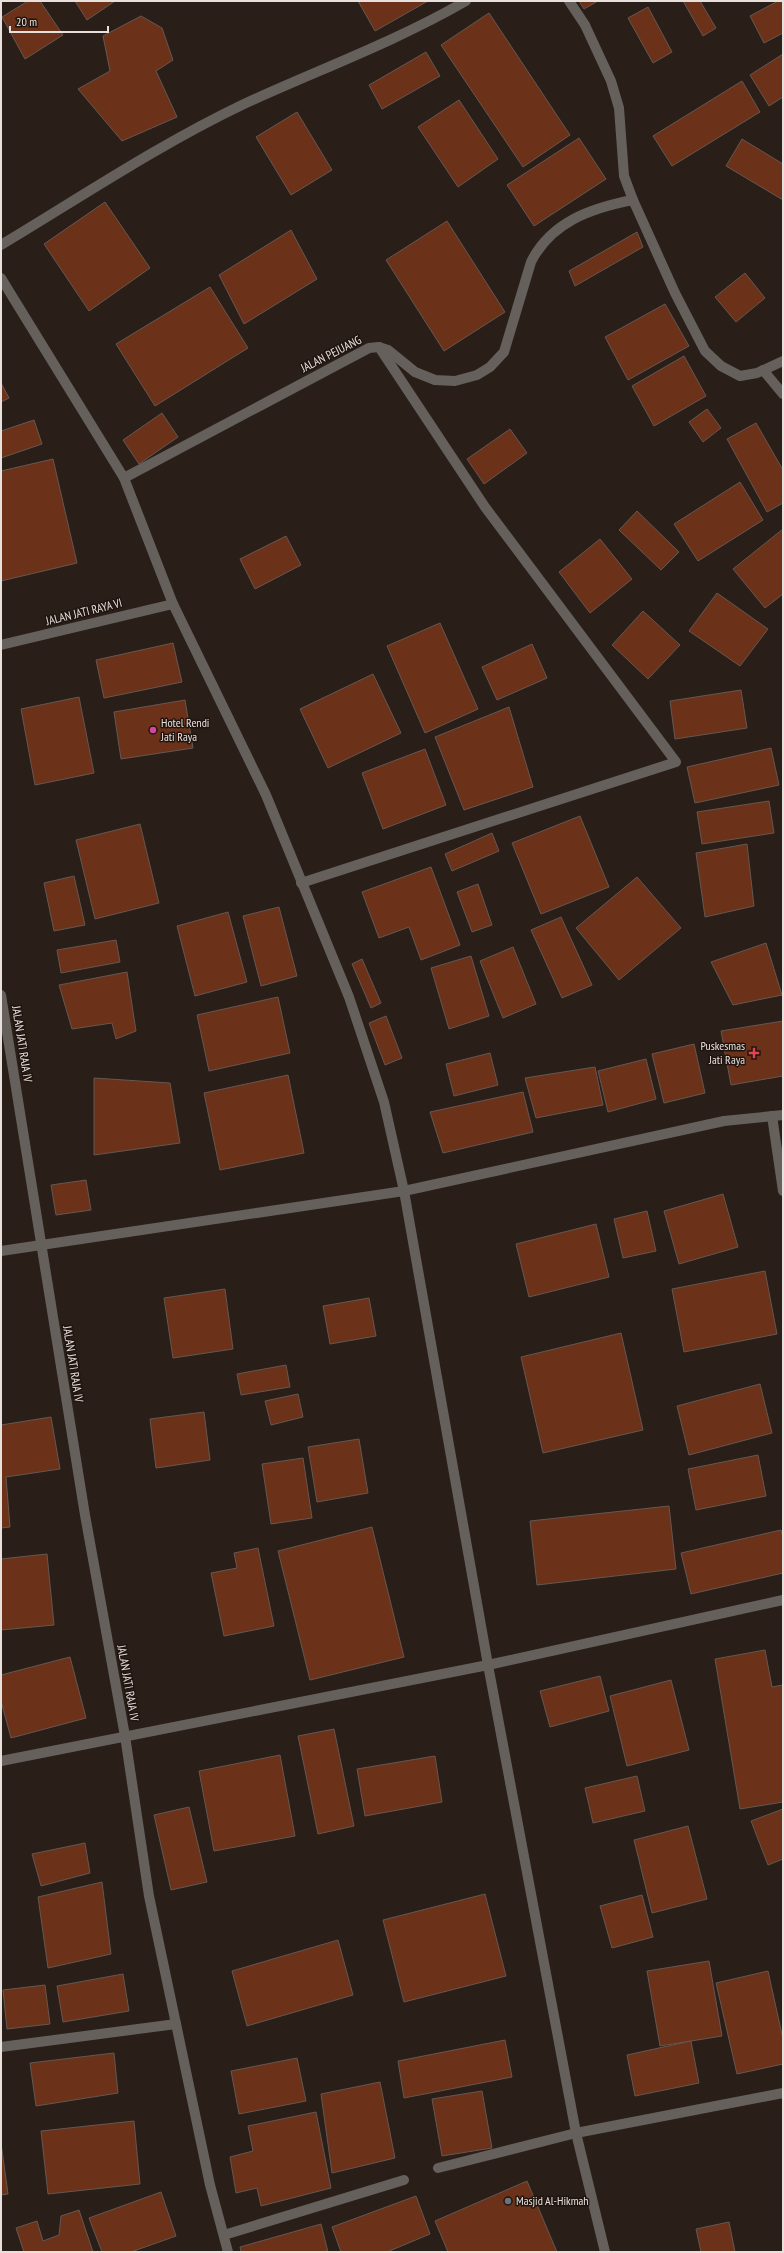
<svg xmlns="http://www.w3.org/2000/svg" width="784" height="2253" font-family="'PT Sans Narrow',sans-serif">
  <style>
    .building { fill: #6c3219; stroke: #655752 }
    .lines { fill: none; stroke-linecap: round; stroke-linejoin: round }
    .minor { stroke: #65605c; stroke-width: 10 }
    .hotel-dot { fill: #d1479c; stroke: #1f140f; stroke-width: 1.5 }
    .health-dot { fill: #e0444e; stroke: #1f140f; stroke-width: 1.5 }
    .worship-dot { fill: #6b7280; stroke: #1f140f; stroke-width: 1.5 }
    .labels { text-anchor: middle; stroke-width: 3; stroke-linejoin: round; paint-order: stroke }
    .street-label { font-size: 12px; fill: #e8e0dc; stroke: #1f140f }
    .poi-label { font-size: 12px; fill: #e8e0dc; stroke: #1f140f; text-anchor: start }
  </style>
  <rect width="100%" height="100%" fill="#291e18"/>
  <g class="building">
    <path d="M28,1H40L63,35L25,59L2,17Z"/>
    <path d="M75,1H115L87,20Z"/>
    <path d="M358,1H428L375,31Z"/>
    <path d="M579,1H598L584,9Z"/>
    <path d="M683,1H700L716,28L703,36Z"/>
    <path d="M778,1H783V33L764,43L750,16Z"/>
    <path d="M648,7L672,52L653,63L628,18Z"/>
    <path d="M489,13L570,135L523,167L441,45Z"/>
    <path d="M141,16L162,28L173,60L156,71L177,117L122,141L78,89L110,71L103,36Z"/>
    <path d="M426,52L440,76L382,109L369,85Z"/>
    <path d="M783,54V97L769,106L750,75Z"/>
    <path d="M742,81L760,112L672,166L653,136Z"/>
    <path d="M459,100L498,159L458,187L418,127Z"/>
    <path d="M297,112L332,170L291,195L256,137Z"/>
    <path d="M579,138L606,179L534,226L507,185Z"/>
    <path d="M742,139L783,164V200L726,166Z"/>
    <path d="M105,202L150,268L89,311L44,244Z"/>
    <path d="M447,221L505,312L444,351L386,260Z"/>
    <path d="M291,230L317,279L244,324L219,275Z"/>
    <path d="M637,232L643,247L575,286L569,271Z"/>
    <path d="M745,273L765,298L736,322L715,297Z"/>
    <path d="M210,287L248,348L155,406L116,344Z"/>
    <path d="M665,304L689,346L628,380L605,337Z"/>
    <path d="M684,356L706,396L654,426L632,386Z"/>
    <path d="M1,383L9,398L1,402Z"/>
    <path d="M707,409L721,428L703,442L689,422Z"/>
    <path d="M162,413L178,437L139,464L123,440Z"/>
    <path d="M34,420L42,444L1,458V431Z"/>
    <path d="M756,423L783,470V503L767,512L727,439Z"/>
    <path d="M510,429L527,453L484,484L467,459Z"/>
    <path d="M53,459L77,563L1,581V471Z"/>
    <path d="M740,482L763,520L698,561L674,524Z"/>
    <path d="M637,511L679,552L661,570L619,530Z"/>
    <path d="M783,529V594L765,608L733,569Z"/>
    <path d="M286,536L301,565L255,589L240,559Z"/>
    <path d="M600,539L632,579L590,613L559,572Z"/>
    <path d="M717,593L768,629L740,666L689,631Z"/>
    <path d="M643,611L680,645L648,679L612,645Z"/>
    <path d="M440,623L478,709L425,733L387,646Z"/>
    <path d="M173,643L182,682L104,698L96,660Z"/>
    <path d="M532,644L547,678L497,700L482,667Z"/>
    <path d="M373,674L401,733L328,768L300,709Z"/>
    <path d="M741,690L747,728L675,739L670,701Z"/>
    <path d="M79,697L94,773L35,785L21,709Z"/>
    <path d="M185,700L193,748L121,759L114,712Z"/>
    <path d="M509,707L533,787L464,810L435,737Z"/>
    <path d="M771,748L779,785L695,803L687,767Z"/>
    <path d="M425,749L446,805L383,829L362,773Z"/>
    <path d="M769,801L774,833L702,844L697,812Z"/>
    <path d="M580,816L609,887L541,914L512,843Z"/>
    <path d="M140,824L159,903L95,919L76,840Z"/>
    <path d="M492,833L499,851L452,871L445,854Z"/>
    <path d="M747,844L754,906L705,917L696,853Z"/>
    <path d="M431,867L460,945L421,960L409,927L379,938L362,892Z"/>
    <path d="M74,876L85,925L54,931L44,883Z"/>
    <path d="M637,877L681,928L619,980L576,928Z"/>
    <path d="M478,884L492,925L472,932L457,892Z"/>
    <path d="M279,907L297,976L261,986L243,916Z"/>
    <path d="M228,912L247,982L195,996L177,926Z"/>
    <path d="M561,917L592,985L562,998L531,930Z"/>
    <path d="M116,940L120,962L61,973L57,950Z"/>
    <path d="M766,943L782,995L733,1005L711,962Z"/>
    <path d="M513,947L536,1004L503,1018L480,961Z"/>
    <path d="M471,956L489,1016L449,1029L431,968Z"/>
    <path d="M362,959L381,1003L371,1008L352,964Z"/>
    <path d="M127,972L136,1031L116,1039L112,1023L72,1029L59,985Z"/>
    <path d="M278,997L290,1053L209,1071L197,1015Z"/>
    <path d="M386,1016L402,1058L385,1065L369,1023Z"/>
    <path d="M783,1021V1076L731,1085L721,1031Z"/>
    <path d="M694,1044L705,1093L664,1103L652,1054Z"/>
    <path d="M490,1053L498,1085L454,1096L446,1064Z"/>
    <path d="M646,1059L656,1099L608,1112L598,1071Z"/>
    <path d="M595,1067L603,1105L536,1118L525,1078Z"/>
    <path d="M288,1075L304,1153L220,1170L204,1093Z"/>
    <path d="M94,1078L170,1083L180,1143L94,1155Z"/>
    <path d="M523,1092L533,1132L443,1153L430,1112Z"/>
    <path d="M86,1180L91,1210L56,1215L51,1185Z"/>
    <path d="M723,1194L738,1247L679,1264L664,1211Z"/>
    <path d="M647,1211L656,1251L623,1258L614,1219Z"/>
    <path d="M596,1224L609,1277L529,1297L516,1244Z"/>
    <path d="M765,1271L777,1334L684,1352L672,1289Z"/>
    <path d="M225,1289L233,1349L173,1358L164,1298Z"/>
    <path d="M369,1298L376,1336L330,1344L323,1306Z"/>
    <path d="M621,1333L643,1430L543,1453L521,1357Z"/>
    <path d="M286,1365L290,1387L241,1395L237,1374Z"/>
    <path d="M760,1384L772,1433L689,1455L677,1406Z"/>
    <path d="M298,1394L303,1417L271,1425L265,1401Z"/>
    <path d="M204,1412L210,1460L156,1468L150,1419Z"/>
    <path d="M51,1417L60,1469L6,1477L10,1527L1,1528V1425Z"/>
    <path d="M359,1439L368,1493L317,1502L308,1447Z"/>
    <path d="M758,1455L766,1496L696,1510L688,1469Z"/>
    <path d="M303,1458L312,1518L271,1524L262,1464Z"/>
    <path d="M669,1506L676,1569L537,1585L530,1521Z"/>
    <path d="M372,1527L404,1657L310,1680L278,1551Z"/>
    <path d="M781,1530L783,1538V1573L691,1594L681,1553Z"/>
    <path d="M258,1548L274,1626L224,1636L211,1573L237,1568L234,1553Z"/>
    <path d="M47,1554L54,1625L1,1630V1559Z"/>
    <path d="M765,1650L772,1687L783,1685V1802L740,1809L715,1659Z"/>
    <path d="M70,1657L86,1718L11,1738L1,1701V1675Z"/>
    <path d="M600,1676L609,1711L550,1727L540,1691Z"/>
    <path d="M671,1680L689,1750L627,1766L610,1696Z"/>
    <path d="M334,1729L354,1826L318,1834L298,1736Z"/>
    <path d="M280,1755L295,1836L214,1851L199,1771Z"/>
    <path d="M435,1756L442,1802L365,1816L357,1769Z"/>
    <path d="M637,1776L645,1811L593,1823L585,1788Z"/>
    <path d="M189,1807L207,1882L171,1890L154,1815Z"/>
    <path d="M783,1809V1859L768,1865L751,1821Z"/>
    <path d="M688,1826L707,1899L652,1913L634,1840Z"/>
    <path d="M85,1843L90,1873L41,1886L32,1854Z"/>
    <path d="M102,1882L111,1954L48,1968L38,1897Z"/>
    <path d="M485,1894L506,1976L404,2002L383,1920Z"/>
    <path d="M642,1895L653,1937L612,1948L600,1906Z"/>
    <path d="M338,1940L353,1995L247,2026L232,1971Z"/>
    <path d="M709,1961L722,2036L660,2046L647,1971Z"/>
    <path d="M768,1971L783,2039V2064L737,2074L716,1983Z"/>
    <path d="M123,1974L129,2011L63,2022L57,1986Z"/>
    <path d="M45,1985L50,2024L7,2029L3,1990Z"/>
    <path d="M505,2040L512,2077L404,2098L398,2061Z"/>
    <path d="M691,2041L699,2083L635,2096L627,2055Z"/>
    <path d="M114,2053L118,2093L36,2106L30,2063Z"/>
    <path d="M297,2058L306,2101L239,2114L231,2071Z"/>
    <path d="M380,2082L395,2158L332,2173L321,2094Z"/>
    <path d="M482,2091L492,2148L442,2156L432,2099Z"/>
    <path d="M316,2112L331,2188L261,2206L257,2188L236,2193L230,2157L253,2151L248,2126Z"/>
    <path d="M134,2121L140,2184L48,2194L41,2131Z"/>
    <path d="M1,2143L8,2194L1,2195Z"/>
    <path d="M527,2181L557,2252H448L435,2221Z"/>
    <path d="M161,2192L176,2236L131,2252H102L89,2218Z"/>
    <path d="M416,2196L430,2234L387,2252H341L332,2227Z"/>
    <path d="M79,2210L93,2252H24L16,2228L37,2221L43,2241L59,2235L61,2216Z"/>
    <path d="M729,2222L735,2252H701L696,2229Z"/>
    <path d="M321,2224L328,2252H241L240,2247Z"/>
  </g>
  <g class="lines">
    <g class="minor">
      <path d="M569,1L585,25L611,81L619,108L624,176L633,200L675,293L705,351L721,366L740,376L757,373L783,361"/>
      <path d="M1,245C81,197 160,144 244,104C318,70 395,42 466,1"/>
      <path d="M1,278L124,478L173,604L266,795L349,997L384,1102L404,1191L488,1665L576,2133L605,2252"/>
      <path d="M763,370L783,394"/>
      <path d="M124,478L369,348L379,347L388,350L415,372L435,380L455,381L477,375L490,367L504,352L531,262C551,222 591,208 633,200"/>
      <path d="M1,645L173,604"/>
      <path d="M301,883L676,762L485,507L379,347"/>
      <path d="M1,995L85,1515L125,1736L149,1896L210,2185L228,2252"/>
      <path d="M772,1116L783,1191"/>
      <path d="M1,1251L404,1191L724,1121L783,1115"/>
      <path d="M1,1761L488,1665L783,1600"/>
      <path d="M1,2047L176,2024"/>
      <path d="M438,2168L576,2133L783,2093"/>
      <path d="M224,2235L404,2180"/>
    </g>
  </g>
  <circle class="hotel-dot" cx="153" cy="730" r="4"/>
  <path class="health-dot" d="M752 1047h4v4h4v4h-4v4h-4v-4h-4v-4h4z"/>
  <circle class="worship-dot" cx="508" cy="2201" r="4"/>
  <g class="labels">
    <g class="street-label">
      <text transform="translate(331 354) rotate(-27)" y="4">JALAN PEJUANG</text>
      <text transform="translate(84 612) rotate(-14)" y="4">JALAN JATI RAYA VI</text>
      <text transform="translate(22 1044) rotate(81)" y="4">JALAN JATI RAJA IV</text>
      <text transform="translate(73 1364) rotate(81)" y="4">JALAN JATI RAJA IV</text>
      <text transform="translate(128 1683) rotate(80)" y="4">JALAN JATI RAJA IV</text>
    </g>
    <g class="poi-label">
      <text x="161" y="727">Hotel Rendi<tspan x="161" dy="14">Jati Raya</tspan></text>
      <text x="745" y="1050" text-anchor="end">Puskesmas<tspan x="745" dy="14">Jati Raya</tspan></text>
      <text x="516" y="2205">Masjid Al-Hikmah</text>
    </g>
  </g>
  <rect width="784" height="2253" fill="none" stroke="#e8e0dc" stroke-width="4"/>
  <path d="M10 26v6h98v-6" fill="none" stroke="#e8e0dc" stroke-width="2"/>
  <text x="16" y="26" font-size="12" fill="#e8e0dc" stroke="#1f140f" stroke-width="3" paint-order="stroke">20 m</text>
</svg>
